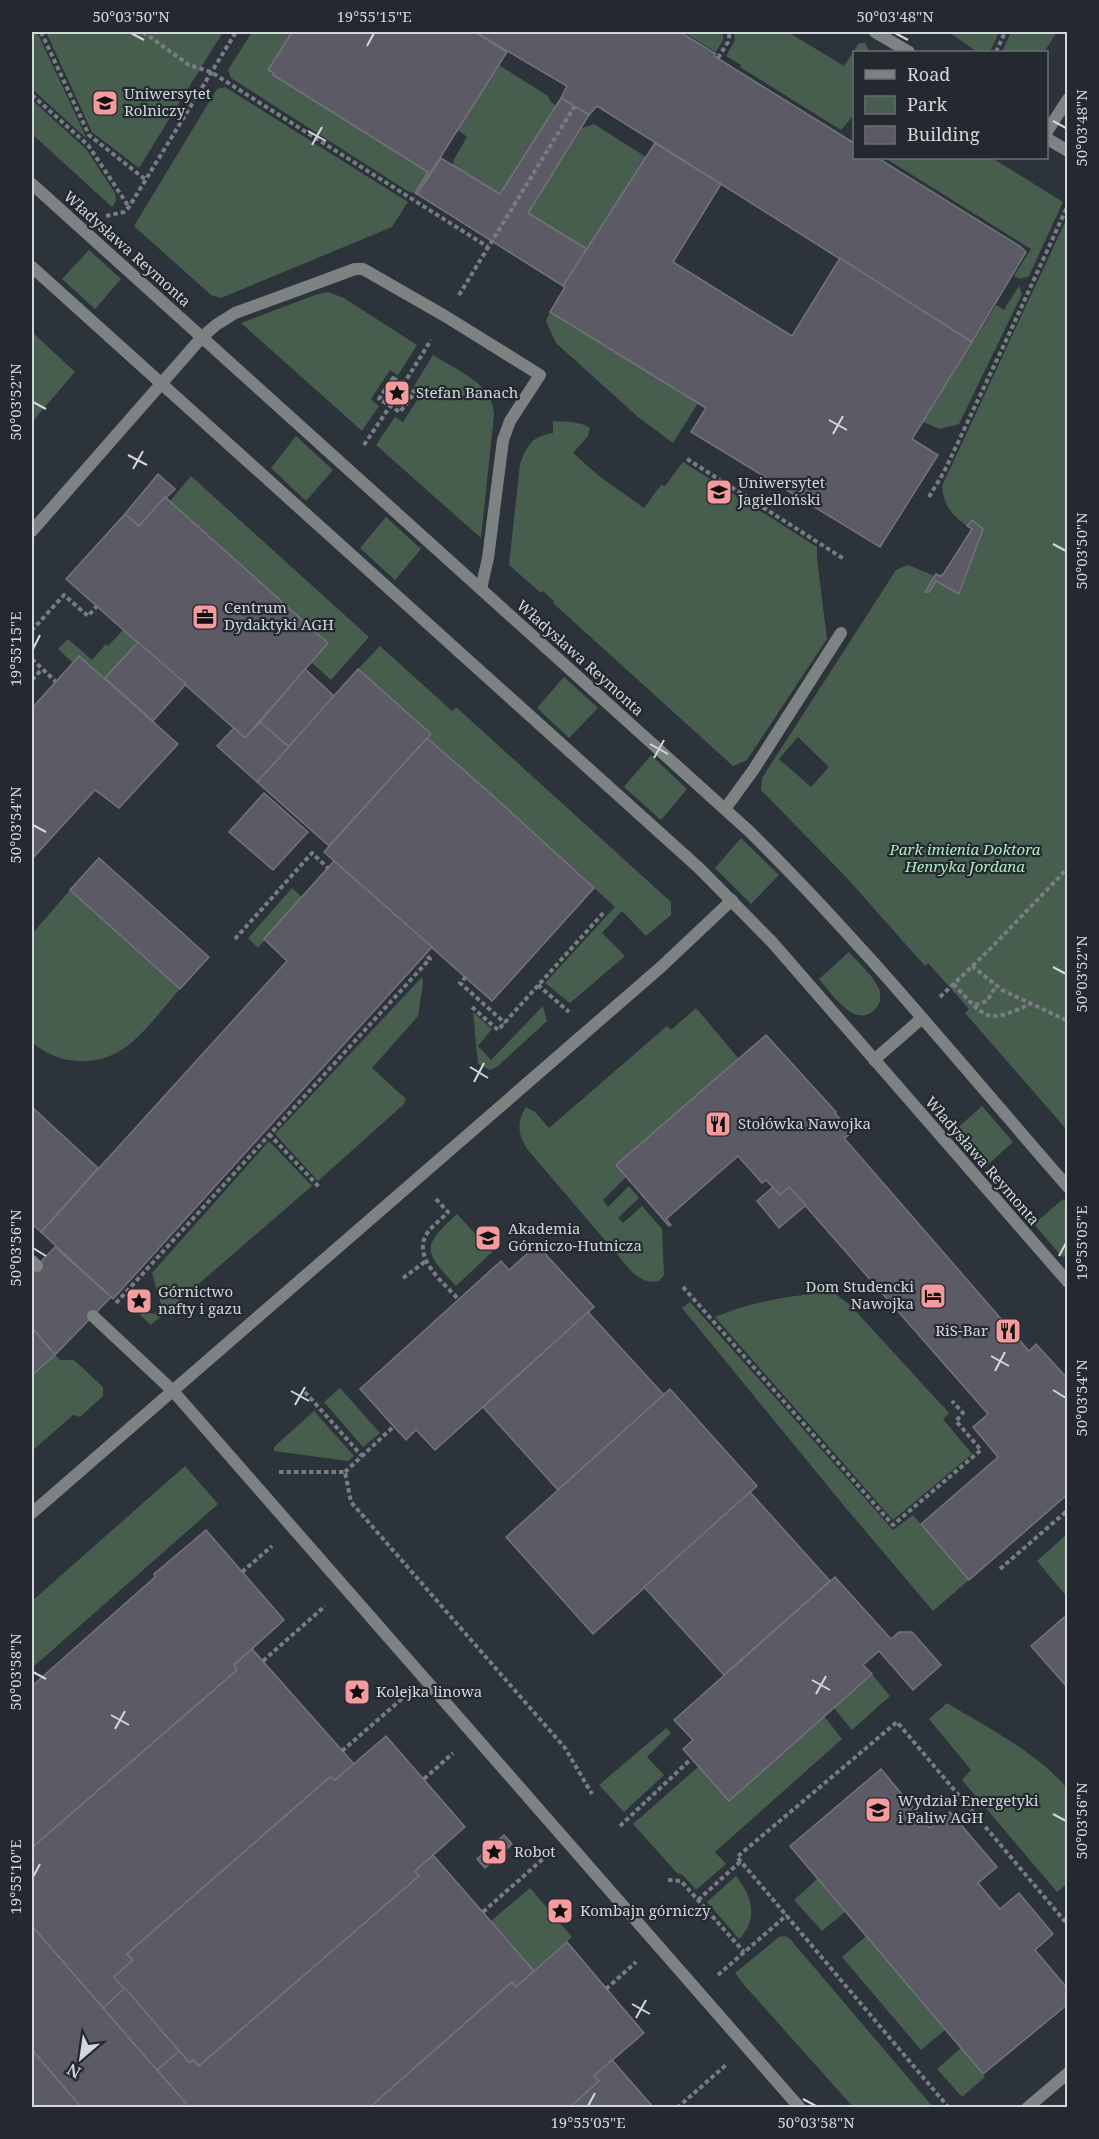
<svg xmlns="http://www.w3.org/2000/svg" width="1099" height="2139" font-family="'Noto Serif',serif">
  <style>
    .green { fill: #475d4e; fill-rule: evenodd }
    .building { fill: #5c5b65; stroke: #74737d; stroke-width: 1.5 }
    .lines { fill: none; stroke-linecap: round; stroke-linejoin: round }
    .path { stroke: #777d83; stroke-width: 4; stroke-dasharray: 4.5 3; stroke-linecap: butt }
    .service { stroke: #7d8382; stroke-width: 12 }
    .minor { stroke: #7d8382; stroke-width: 12 }
    .ticks { fill: none; stroke: #d2d7db; stroke-width: 2 }
    .labels { text-anchor: middle; stroke-width: 4.5; stroke-linejoin: round; paint-order: stroke }
    .poi-label { font-size: 15px; fill: #d2d7db; stroke: #23292f; text-anchor: start }
    .street-label { font-size: 15px; fill: #d2d7db; stroke: #23292f }
    .park-label { font-size: 15px; font-style: italic; fill: #b1e9c2; stroke: #23292f }
    .neatline { fill: none; stroke: #d2d7db; stroke-width: 2 }
    .ticks-label { font-size: 15px; text-anchor: middle; fill: #d2d7db }
  </style>
  <rect width="100%" height="100%" fill="#2c333a"/>
  <g class="green">
    <path d="M32,32H37L87,139L32,89Z"/>
    <path d="M46,32H223L139,168L92,132Z"/>
    <path d="M252,32H292L268,70L274,73L273,75L428,172L415,193L409,192L231,78L228,70Z"/>
    <path d="M683,32H723V40L716,52Z"/>
    <path d="M736,32H788L844,66L859,43H865L870,52H854L853,116L841,130L740,67L741,65L726,56L735,40L734,35Z"/>
    <path d="M949,32H999L990,52H977Z"/>
    <path d="M1011,32H1057L1044,52H1002Z"/>
    <path d="M499,65L548,96L550,101L556,106L500,194L453,166L454,159L467,137L458,130Z"/>
    <path d="M225,87L408,202L392,227L221,298L211,295L134,226L217,89Z"/>
    <path d="M32,100L86,149L115,193L116,201L112,207L32,134Z"/>
    <path d="M594,124L646,157L587,249L528,213L582,128Z"/>
    <path d="M885,158H992L1063,202L1029,276L1020,279L1014,276L1031,249Z"/>
    <path d="M1067,218V1130L965,1013L969,1009L928,963L925,966L846,877L761,790L762,778L896,570L908,565L935,576L925,590L927,593L936,581L960,594L983,529L972,520L967,526C951,514 944,506 942,486ZM798,737L829,767L811,787L779,759Z"/>
    <path d="M89,250L121,279L95,309L62,279Z"/>
    <path d="M1019,286L1022,294L959,424L940,429L923,422L996,305L1004,310Z"/>
    <path d="M328,292L344,298L417,345L398,375L390,370L371,399L379,406L362,431L241,323L315,295Z"/>
    <path d="M550,312L698,403L673,443L638,417L556,343L546,321Z"/>
    <path d="M32,332L75,372L32,422Z"/>
    <path d="M433,355C456,370 494,384 494,415L481,538L376,445L395,417L403,422L423,391L414,386Z"/>
    <path d="M553,421C565,422 580,421 590,428L588,436L573,453L599,476L644,508L661,485L665,486L683,462L817,547V559L827,639L747,760L733,766L553,603L554,601L543,591L541,593L509,565L520,464C528,444 531,437 553,433Z"/>
    <path d="M296,436L333,470L306,501L271,468Z"/>
    <path d="M191,476L369,637L331,680L311,662L328,643L170,501Z"/>
    <path d="M386,517L421,549L395,580L360,548Z"/>
    <path d="M124,629L138,642L105,678L79,656L73,663L58,649L68,639L92,660L106,644L108,646Z"/>
    <path d="M380,646L452,711L456,707L671,902V915L646,936L622,911L602,933L625,956L570,1003L545,983L615,907L491,794L427,738L431,734L358,669Z"/>
    <path d="M564,677L598,708L569,738L537,708Z"/>
    <path d="M651,755L687,789L661,820L624,787Z"/>
    <path d="M741,838L779,875L751,904L715,868Z"/>
    <path d="M292,888L302,897L258,948L248,938Z"/>
    <path d="M70,890L180,989C163,1008 146,1032 126,1047C97,1068 57,1065 32,1042V934Z"/>
    <path d="M849,952C858,963 874,976 879,989C881,994 881,1002 877,1007C857,1033 831,993 819,979Z"/>
    <path d="M422,977L423,984L418,1016L372,1068L406,1099L404,1104L318,1181L275,1134Z"/>
    <path d="M543,1006L547,1021L498,1066L490,1070L478,1064L473,1012L492,1029L478,1046L491,1060Z"/>
    <path d="M696,1008L739,1059L617,1165L626,1177L603,1200L608,1207L629,1186L639,1198L618,1218L623,1223L642,1206L662,1229L664,1275L659,1281C648,1283 641,1280 632,1272L528,1150C518,1135 516,1122 526,1107L535,1112L549,1128L667,1026L671,1030Z"/>
    <path d="M982,1106L1013,1142L984,1168L953,1132Z"/>
    <path d="M269,1141L312,1186L151,1325L140,1315L143,1311L154,1314L162,1307L152,1273Z"/>
    <path d="M1063,1199L1068,1204L1067,1254L1063,1258L1034,1224Z"/>
    <path d="M457,1214L492,1252L456,1286C424,1251 420,1248 457,1214Z"/>
    <path d="M833,1292L851,1306L949,1413L943,1419L972,1454L893,1520L715,1317C754,1301 792,1295 833,1292Z"/>
    <path d="M690,1302L893,1530L913,1515L969,1580L933,1611L840,1501L682,1308Z"/>
    <path d="M55,1355L60,1360H74L103,1387V1396L80,1417L73,1415L32,1451V1375Z"/>
    <path d="M340,1388L380,1433L363,1447L324,1402Z"/>
    <path d="M314,1411L354,1456L348,1461L274,1451V1447Z"/>
    <path d="M185,1466L218,1504L32,1668V1601Z"/>
    <path d="M1067,1534V1597L1037,1561Z"/>
    <path d="M872,1674L890,1696L852,1730L834,1708Z"/>
    <path d="M947,1703C987,1727 1037,1753 1067,1788V1884L1057,1892L962,1780L971,1770L929,1719Z"/>
    <path d="M824,1716L842,1739L715,1852L726,1864L696,1890L683,1875L677,1873L633,1824L698,1767L729,1801Z"/>
    <path d="M666,1728L671,1733L647,1757L664,1775L624,1812L599,1785Z"/>
    <path d="M736,1876C752,1896 759,1919 739,1939L707,1902Z"/>
    <path d="M817,1879L845,1912L822,1931L794,1900Z"/>
    <path d="M530,1888L572,1937L534,1971L491,1921Z"/>
    <path d="M785,1936L790,1939L933,2107H853L745,1986L735,1973L779,1937Z"/>
    <path d="M866,1936L945,2030L921,2050L842,1957Z"/>
    <path d="M961,2048L985,2077L962,2097L937,2069Z"/>
  </g>
  <g class="building">
    <path d="M292,32H475L507,52L417,194L415,193L428,172L273,75L274,73L268,70Z"/>
    <path d="M475,32H680L716,54L714,56L854,143V158H878L1021,247L1026,252L972,342L597,106L589,115L561,98L567,86Z"/>
    <path d="M561,98L589,115L528,213L587,249L563,286L417,194L441,158L500,194Z"/>
    <path d="M655,143L721,184L673,262L792,336L840,258L972,342L912,439L938,455L880,547L691,432L706,408L550,312L565,287L563,286Z"/>
    <path d="M158,474L175,489L166,498L165,497L139,526L125,514Z"/>
    <path d="M165,497L328,643L245,738L66,579L125,514L139,526Z"/>
    <path d="M972,520L983,529L959,594L936,581L929,592H925L936,574L940,576L944,573L972,529L967,526Z"/>
    <path d="M138,642L186,684L153,721L105,678Z"/>
    <path d="M79,656L178,744L119,808L95,790L32,859V708Z"/>
    <path d="M305,669L334,696L289,747L260,722Z"/>
    <path d="M358,669L431,734L329,846L257,782Z"/>
    <path d="M260,722L289,747L257,782L217,746L234,728L245,738Z"/>
    <path d="M427,738L491,794L594,888L492,1001L324,852Z"/>
    <path d="M264,793L308,832L273,870L229,832Z"/>
    <path d="M99,858L209,957L180,989L70,890Z"/>
    <path d="M334,861L432,947L113,1299L41,1232L287,961L264,939Z"/>
    <path d="M766,1035L836,1112L835,1113L852,1133L844,1138L1029,1351L1036,1344L1068,1379V1494L969,1580L921,1524L998,1457L973,1427L988,1414L789,1187L780,1195L766,1180L762,1183L738,1156L666,1219L671,1225L669,1226L616,1165Z"/>
    <path d="M32,1107L98,1168L41,1232L32,1224Z"/>
    <path d="M773,1187L780,1195L789,1187L806,1205L779,1228L757,1201Z"/>
    <path d="M537,1245L594,1307L435,1450L416,1430L406,1440L360,1389L501,1261L509,1270Z"/>
    <path d="M55,1247L111,1297L55,1355L32,1328V1271Z"/>
    <path d="M588,1312L664,1395L558,1490L483,1407Z"/>
    <path d="M32,1328L55,1355L32,1375Z"/>
    <path d="M670,1389L757,1486L593,1634L506,1537Z"/>
    <path d="M750,1492L830,1581L724,1675L644,1587Z"/>
    <path d="M206,1530L284,1620L234,1665L237,1670L34,1846L32,1843V1686L155,1577L154,1574Z"/>
    <path d="M835,1577L891,1639L899,1632H912L941,1665L913,1690L879,1651L863,1665L872,1674L729,1801L683,1749L693,1740L674,1720Z"/>
    <path d="M1068,1614V1688L1031,1646Z"/>
    <path d="M252,1649L354,1764L335,1780L330,1777L127,1954L133,1960L114,1977L125,1988L103,2008L32,1926V1843L34,1846L237,1670L234,1665Z"/>
    <path d="M386,1736L465,1827L415,1871L419,1876L199,2066L193,2060L190,2063L114,1977L133,1960L127,1954L330,1777L335,1780Z"/>
    <path d="M881,1769L930,1828L950,1812L997,1867L978,1883L1000,1909L1019,1893L1053,1934L1035,1950L1068,1989V2004L983,2074L790,1846Z"/>
    <path d="M504,1835L512,1844L485,1868L477,1859Z"/>
    <path d="M433,1855L534,1971L516,1987L512,1982L369,2108H190L157,2070L179,2051L190,2063L193,2060L199,2066L419,1876L415,1871Z"/>
    <path d="M32,1926L103,2008L190,2108H82L32,2050Z"/>
    <path d="M567,1942L644,2033L594,2076L599,2081L569,2108H369L512,1982L516,1987Z"/>
    <path d="M125,1988L179,2051L157,2070L103,2008Z"/>
    <path d="M32,2050L82,2108H32Z"/>
    <path d="M612,2060L654,2108H569L599,2081L594,2076Z"/>
  </g>
  <g class="lines">
    <g class="path">
      <path d="M41,32L89,135L146,180"/>
      <path d="M143,32L189,65L211,72L488,247"/>
      <path d="M996,52L1005,32"/>
      <path d="M718,58L728,42L730,32"/>
      <path d="M32,95L88,145L129,207"/>
      <path d="M106,216L124,212L129,207L236,32"/>
      <path d="M459,295L574,107"/>
      <path d="M393,378L415,392L400,412L379,399Z"/>
      <path d="M403,385L431,340"/>
      <path d="M364,445L390,406"/>
      <path d="M687,459L844,559"/>
      <path d="M929,497L944,472L1010,332L1068,205"/>
      <path d="M32,627L33,629L64,595L88,616L97,606"/>
      <path d="M32,659L56,682"/>
      <path d="M32,680L42,669"/>
      <path d="M235,939L312,853L328,868"/>
      <path d="M972,966L1002,990L1068,1021"/>
      <path d="M466,977L460,983L505,1023"/>
      <path d="M953,984C986,1017 984,1026 1030,1004"/>
      <path d="M538,985L569,1012"/>
      <path d="M940,997L988,951L1068,868"/>
      <path d="M975,1005L987,1001L996,986"/>
      <path d="M472,1007L498,1030L605,911"/>
      <path d="M269,1134L320,1188"/>
      <path d="M436,1199L448,1212C442,1219 433,1225 428,1232C410,1257 444,1283 459,1300"/>
      <path d="M403,1278L426,1261"/>
      <path d="M683,1287L893,1525L981,1450L956,1421L963,1413L952,1401"/>
      <path d="M116,1303L426,963L430,959L425,954"/>
      <path d="M305,1392L362,1456"/>
      <path d="M279,1472H345L351,1502L565,1748L592,1794"/>
      <path d="M345,1472L394,1426"/>
      <path d="M1000,1569L1068,1510"/>
      <path d="M242,1572L272,1546"/>
      <path d="M263,1661L325,1606"/>
      <path d="M342,1751L404,1697"/>
      <path d="M424,1779L453,1753"/>
      <path d="M620,1826L691,1759"/>
      <path d="M668,1880L681,1881L744,1952"/>
      <path d="M698,1900L741,1861"/>
      <path d="M483,1912L545,1857"/>
      <path d="M718,1975L787,1915"/>
      <path d="M606,1989L636,1962"/>
      <path d="M677,2108L726,2065"/>
      <path d="M949,2108L737,1857L897,1722L1068,1925"/>
    </g>
    <g class="service">
      <path d="M875,32L909,52"/>
      <path d="M1046,133L1068,99"/>
      <path d="M1046,138L1068,151"/>
      <path d="M202,337L216,325L235,313L355,269H363L445,316L540,375L510,421L503,440L488,558L481,589"/>
      <path d="M32,531L161,384"/>
      <path d="M725,809L754,769L841,633"/>
      <path d="M32,1261L37,1266"/>
      <path d="M93,1316L173,1391L800,2108"/>
      <path d="M32,1513L661,967L732,900"/>
      <path d="M1027,2108L1068,2073"/>
    </g>
    <g class="minor">
      <path d="M32,184L749,831C862,942 963,1067 1068,1187"/>
      <path d="M32,267L699,868L772,942L1068,1282"/>
      <path d="M161,384L202,337"/>
      <path d="M874,1060L921,1019"/>
    </g>
  </g>
  <path class="ticks" d="M131,33L144,40M895,33L908,40M367,46L374,33M1053,121L1066,128M308,131L326,141M312,145L322,127M33,402L46,409M829,420L847,430M833,434L843,416M128,455L147,465M133,469L143,451M1053,544L1066,551M33,649L40,635M650,744L668,754M654,758L664,740M33,825L46,832M1053,967L1066,974M470,1067L488,1078M474,1082L484,1063M33,1248L46,1256M1059,1256L1066,1243M991,1356L1009,1366M995,1371L1005,1352M1053,1390L1066,1398M291,1391L309,1401M295,1405L305,1387M33,1672L46,1679M812,1680L830,1690M816,1694L826,1676M111,1715L129,1725M115,1729L125,1711M1053,1814L1066,1821M33,1877L40,1864M632,2004L650,2014M636,2018L646,2000M803,2099L816,2106M588,2106L595,2093"/>
  <defs>
    <g id="university-square" transform="scale(1.35)"><rect x="-9" y="-9" width="18" height="18" rx="4" fill="#f59b9e" stroke="#23292f"/><path d="M0-5L7-2L0 1L-7-2ZM-4 1L0 2.5L4 1V4Q0 6-4 4Z" fill="#111"/></g>
    <g id="sight-square" transform="scale(1.35)"><rect x="-9" y="-9" width="18" height="18" rx="4" fill="#f59b9e" stroke="#23292f"/><path d="M0-6L1.8-2.2L6-1.7L2.9 1.2L3.7 5.4L0 3.3L-3.7 5.4L-2.9 1.2L-6-1.7L-1.8-2.2Z" fill="#111"/></g>
    <g id="office-square" transform="scale(1.35)"><rect x="-9" y="-9" width="18" height="18" rx="4" fill="#f59b9e" stroke="#23292f"/><path d="M-6-3h4V-5.5h4V-3h4V5H-6ZM-1-4.5V-3h2v-1.5ZM-6 0V1H6V0Z" fill="#111"/></g>
    <g id="restaurant-square" transform="scale(1.35)"><rect x="-9" y="-9" width="18" height="18" rx="4" fill="#f59b9e" stroke="#23292f"/><path d="M-5-6h1v4h1v-4h1v4h1v-4h1v5L-1.5 .5V6h-2V.5L-5-1ZM5-6V6H3V1.5H1.5Q1.5-4 5-6Z" fill="#111"/></g>
    <g id="hotel-square" transform="scale(1.35)"><rect x="-9" y="-9" width="18" height="18" rx="4" fill="#f59b9e" stroke="#23292f"/><path d="M-6-4.5h1.5V1H6V5H4.5V3h-9V5H-6ZM-4 0a1.8 1.8 0 1 1 3.6 0ZM.5 0V-2.5h3Q6-2.5 6 0Z" fill="#111"/></g>
  </defs>
  <g fill-rule="evenodd">
    <use href="#university-square" x="105" y="103"/>
    <use href="#sight-square" x="397" y="393"/>
    <use href="#university-square" x="719" y="492"/>
    <use href="#office-square" x="205" y="617"/>
    <use href="#restaurant-square" x="718" y="1124"/>
    <use href="#university-square" x="488" y="1238"/>
    <use href="#hotel-square" x="933" y="1296"/>
    <use href="#sight-square" x="139" y="1301"/>
    <use href="#restaurant-square" x="1008" y="1331"/>
    <use href="#sight-square" x="357" y="1692"/>
    <use href="#university-square" x="878" y="1810"/>
    <use href="#sight-square" x="494" y="1852"/>
    <use href="#sight-square" x="560" y="1911"/>
  </g>
  <g class="labels">
    <g class="poi-label">
      <text x="124" y="99">Uniwersytet<tspan x="124" dy="17">Rolniczy</tspan></text>
      <text x="416" y="398">Stefan Banach</text>
      <text x="738" y="488">Uniwersytet<tspan x="738" dy="17">Jagielloński</tspan></text>
      <text x="224" y="613">Centrum<tspan x="224" dy="17">Dydaktyki AGH</tspan></text>
      <text x="738" y="1129">Stołówka Nawojka</text>
      <text x="508" y="1234">Akademia<tspan x="508" dy="17">Górniczo-Hutnicza</tspan></text>
      <text x="914" y="1292" text-anchor="end">Dom Studencki<tspan x="914" dy="17">Nawojka</tspan></text>
      <text x="158" y="1297">Górnictwo<tspan x="158" dy="17">nafty i gazu</tspan></text>
      <text x="988" y="1336" text-anchor="end">RiS-Bar</text>
      <text x="376" y="1697">Kolejka linowa</text>
      <text x="898" y="1806">Wydział Energetyki<tspan x="898" dy="17">i Paliw AGH</tspan></text>
      <text x="514" y="1857">Robot</text>
      <text x="580" y="1916">Kombajn górniczy</text>
    </g>
    <g class="street-label">
      <text transform="translate(127 249) rotate(42)" y="5">Władysława Reymonta</text>
      <text transform="translate(580 658) rotate(42)" y="5">Władysława Reymonta</text>
      <text transform="translate(982 1161) rotate(49)" y="5">Władysława Reymonta</text>
    </g>
    <g class="park-label">
      <text x="965" y="855">Park imienia Doktora<tspan x="965" dy="17">Henryka Jordana</tspan></text>
    </g>
  </g>
  <rect width="1099" height="2139" fill="none" stroke="#23292f" stroke-width="66"/>
  <rect x="853" y="51" width="195" height="108" fill="#23292f" stroke="#696f74" stroke-width="1.5"/>
  <rect x="865" y="70" width="30" height="9" fill="#7d8382" stroke="#696f74" stroke-width="1.5"/>
  <text x="907" y="81" font-size="18" fill="#d2d7db">Road</text>
  <rect x="865" y="96" width="30" height="18" fill="#475d4e" stroke="#696f74" stroke-width="1.5"/>
  <text x="907" y="111" font-size="18" fill="#d2d7db">Park</text>
  <rect x="865" y="126" width="30" height="18" fill="#5c5b65" stroke="#696f74" stroke-width="1.5"/>
  <text x="907" y="141" font-size="18" fill="#d2d7db">Building</text>
  <g transform="translate(81 2058) rotate(209)" stroke="#23292f" stroke-width="4.5" paint-order="stroke">
  <path d="M0-4.5L10 22L0 15L-10 22Z" fill="#d2d7db"/>
  <text y="-9" font-size="16" font-weight="bold" text-anchor="middle" fill="#d2d7db">N</text>
  </g>
  <rect x="33" y="33" width="1033" height="2073" class="neatline"/>
  <g class="ticks-label">
    <text x="131" y="22">50°03'50"N</text>
    <text x="374" y="22">19°55'15"E</text>
    <text x="895" y="22">50°03'48"N</text>
    <text transform="translate(1082 128) rotate(-90)" y="5">50°03'48"N</text>
    <text transform="translate(16 402) rotate(-90)" y="5">50°03'52"N</text>
    <text transform="translate(1082 551) rotate(-90)" y="5">50°03'50"N</text>
    <text transform="translate(16 649) rotate(-90)" y="5">19°55'15"E</text>
    <text transform="translate(16 825) rotate(-90)" y="5">50°03'54"N</text>
    <text transform="translate(1082 974) rotate(-90)" y="5">50°03'52"N</text>
    <text transform="translate(1082 1243) rotate(-90)" y="5">19°55'05"E</text>
    <text transform="translate(16 1248) rotate(-90)" y="5">50°03'56"N</text>
    <text transform="translate(1082 1398) rotate(-90)" y="5">50°03'54"N</text>
    <text transform="translate(16 1672) rotate(-90)" y="5">50°03'58"N</text>
    <text transform="translate(1082 1821) rotate(-90)" y="5">50°03'56"N</text>
    <text transform="translate(16 1877) rotate(-90)" y="5">19°55'10"E</text>
    <text x="588" y="2128">19°55'05"E</text>
    <text x="816" y="2128">50°03'58"N</text>
  </g>
</svg>
